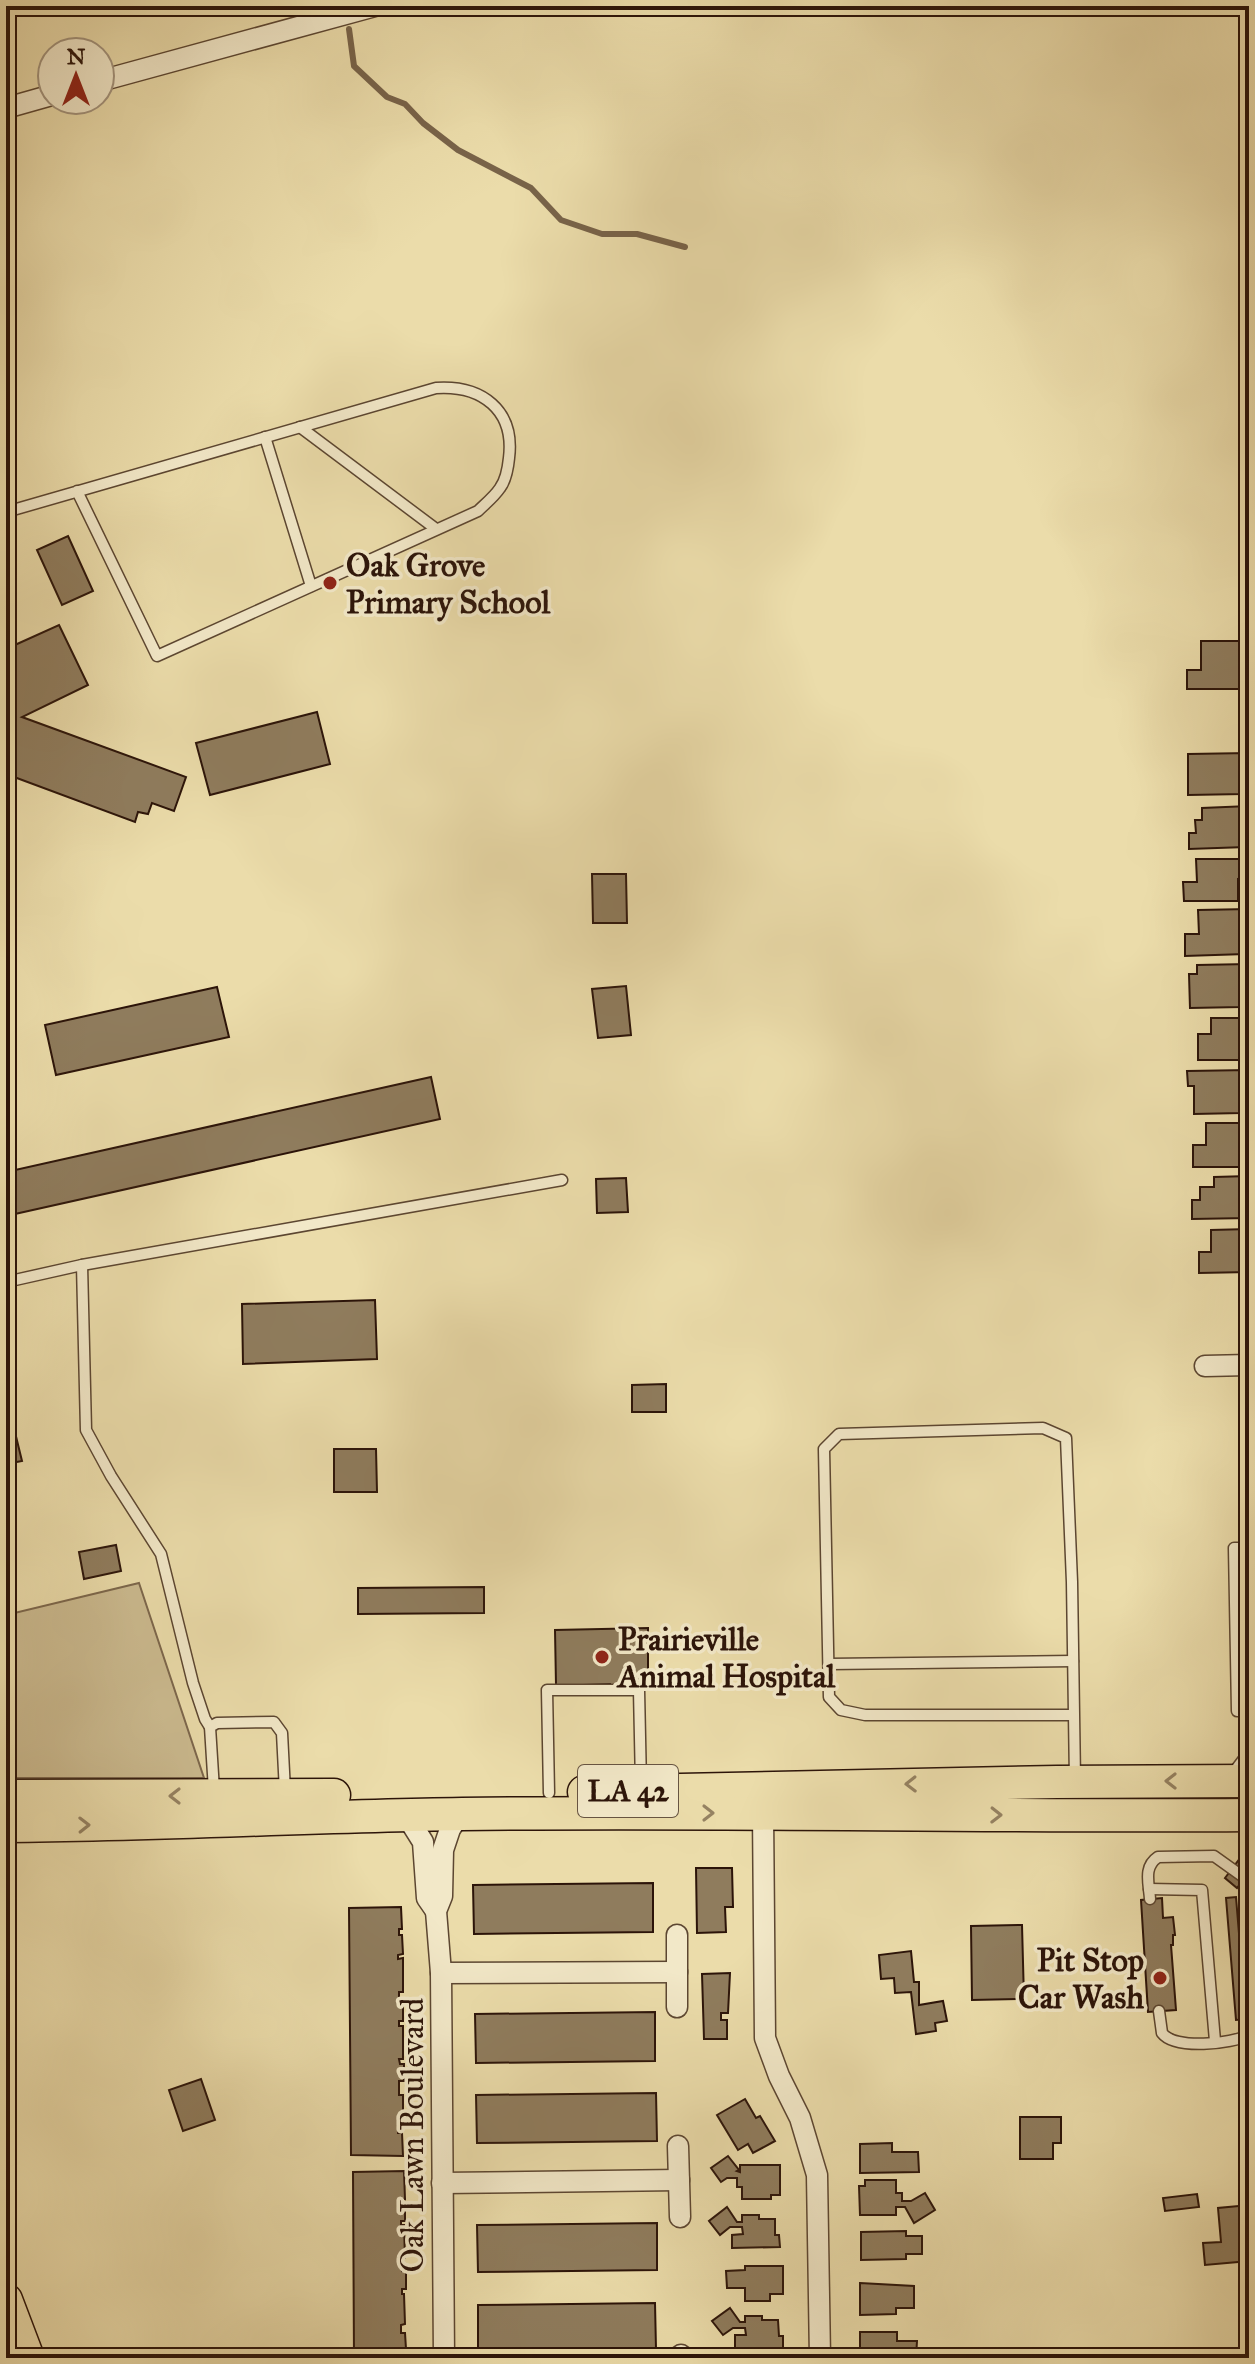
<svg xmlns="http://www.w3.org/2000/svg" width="1255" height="2364" font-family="'IM FELL Great Primer',serif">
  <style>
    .green { fill: #cbba8f; stroke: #7c674c; stroke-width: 2 }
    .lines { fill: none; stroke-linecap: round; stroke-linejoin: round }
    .stream { stroke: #786349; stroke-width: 6 }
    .building { fill: #8f7c5d; stroke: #2c1409; stroke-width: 2 }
    .lane-casing { stroke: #5c4631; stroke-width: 13 }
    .street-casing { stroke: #5c4631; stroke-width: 23 }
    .primary-casing { stroke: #2c1409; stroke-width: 35 }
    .lane { stroke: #f2e8c8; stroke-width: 10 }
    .street { stroke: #f2e8c8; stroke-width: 20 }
    .primary { stroke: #ebdcaa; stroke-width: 32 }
    .oneway { stroke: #958262 }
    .poi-dot { fill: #8f2418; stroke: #f2e8c8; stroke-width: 3 }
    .labels { text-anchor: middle; stroke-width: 7; stroke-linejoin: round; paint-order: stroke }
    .shield { fill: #f2e8c8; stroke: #675442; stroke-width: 2 }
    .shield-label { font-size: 30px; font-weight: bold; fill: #2c1409 }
    .poi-label { font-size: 32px; font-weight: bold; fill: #2c1409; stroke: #f2e8c8; text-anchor: start }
    .street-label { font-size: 32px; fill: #2c1409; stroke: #f2e8c8 }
  </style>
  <rect width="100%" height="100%" fill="#ebdcaa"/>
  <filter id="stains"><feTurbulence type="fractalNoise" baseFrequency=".0025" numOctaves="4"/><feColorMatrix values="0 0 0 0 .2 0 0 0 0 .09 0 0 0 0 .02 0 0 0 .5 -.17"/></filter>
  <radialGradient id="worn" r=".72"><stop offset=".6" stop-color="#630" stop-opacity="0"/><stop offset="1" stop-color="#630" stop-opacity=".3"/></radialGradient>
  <path class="green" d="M139,1583L204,1778H12L6,1760V1615Z"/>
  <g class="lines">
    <path class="stream" d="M349,29L354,66L387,97L405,104L423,123L458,150L531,188L561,220L602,234H637L685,247"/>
  </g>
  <g class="building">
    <path d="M68,536L93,591L62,605L37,550Z"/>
    <path d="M59,625L88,685L22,717L186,777L174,811L152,803L148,814L138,812L135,822L6,774V649Z"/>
    <path d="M1201,641H1249V666H1242V689H1187V670H1201Z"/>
    <path d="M317,712L330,764L210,795L196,743Z"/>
    <path d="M1249,753V773L1243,774V794L1188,795V754Z"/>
    <path d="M1249,806L1246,847L1189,849V833H1196L1195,820H1202V808Z"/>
    <path d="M1196,859H1249V878L1238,879V901H1184L1183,882H1197Z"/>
    <path d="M592,874H626L627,923H593Z"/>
    <path d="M1249,909V933H1244L1245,954L1185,956V934H1199L1198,910Z"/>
    <path d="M1249,964V985H1240L1241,1007L1190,1008L1189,974H1197V965Z"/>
    <path d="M626,986L631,1035L598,1038L592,989Z"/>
    <path d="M217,987L229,1037L56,1075L45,1025Z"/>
    <path d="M1211,1018H1249V1060H1198V1034H1211Z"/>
    <path d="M1249,1070V1091H1240L1241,1113L1194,1114V1086H1188L1187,1071Z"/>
    <path d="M431,1077L440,1119L6,1216V1172Z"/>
    <path d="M1206,1123H1249V1167H1193V1145H1206Z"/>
    <path d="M1249,1176V1218L1192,1219V1200H1200V1187H1214V1177Z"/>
    <path d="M626,1178L628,1212L597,1213L596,1179Z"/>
    <path d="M1249,1229V1272L1199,1273V1252H1211V1230Z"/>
    <path d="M375,1300L377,1359L243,1364L242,1304Z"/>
    <path d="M666,1384V1412H632V1385Z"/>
    <path d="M12,1420L22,1461L6,1464V1421Z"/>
    <path d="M334,1449H376L377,1492H334Z"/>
    <path d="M116,1545L121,1571L84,1579L79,1552Z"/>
    <path d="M484,1587V1613L358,1614V1588Z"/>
    <path d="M648,1628V1684H620V1690H610V1684L584,1685V1690H574V1685H556L555,1630Z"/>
    <path d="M1241,1857L1249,1863V1874L1237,1888L1225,1878Z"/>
    <path d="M696,1868H732L733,1907H725L726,1932L697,1933Z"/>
    <path d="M653,1883V1932L474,1934L473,1885Z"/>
    <path d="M1236,1897L1246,2019L1236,2020L1226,1898Z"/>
    <path d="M1162,1898L1163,1918L1173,1917L1175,1935H1173V1945H1171L1176,2010L1148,2012L1141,1900Z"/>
    <path d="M401,1907L402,1929H399V1935H402L403,1954L398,1955V1959L403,1958V1992H399V2004L403,2003V2021H399V2026H403V2059H399L400,2064H404V2081H399V2095H403V2125L398,2126V2133H402L403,2156L351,2155L349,1908Z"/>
    <path d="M1022,1925L1024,1999L972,2000L971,1926Z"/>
    <path d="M911,1951L914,1982H919V2005L943,2001L947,2021L935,2023L936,2031L916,2034L911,1992L895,1993L894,1978L881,1979L879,1955Z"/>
    <path d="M730,1973L728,2013H721V2020H727V2039H704L702,1974Z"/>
    <path d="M655,2012V2061L476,2063L475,2014Z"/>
    <path d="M201,2079L215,2120L183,2131L169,2090Z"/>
    <path d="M656,2093L657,2141L477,2143L476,2095Z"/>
    <path d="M745,2099L756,2118L760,2116L775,2141L753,2153L748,2144L738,2150L717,2115Z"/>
    <path d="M1020,2117H1061V2143H1053V2159H1020Z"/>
    <path d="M892,2143V2152H918L919,2172L860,2173V2144Z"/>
    <path d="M728,2156L739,2170L737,2171L740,2172V2165H780V2195H771V2199H742V2187H737V2178H727L721,2182L711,2168Z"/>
    <path d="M404,2171L405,2199H401L402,2203L405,2202V2221H401V2225H404L405,2258H401L402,2271L406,2270V2289H402V2294H404L405,2324L401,2325V2333H405L406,2349H402V2358H354L353,2172Z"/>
    <path d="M865,2180H896V2193H902V2201H911L925,2193L935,2210L914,2223L905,2207H896V2215H860L859,2186H865Z"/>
    <path d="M1197,2194L1199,2207L1165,2211L1163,2198Z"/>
    <path d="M1249,2205V2261L1205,2265L1203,2243L1221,2242L1218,2208Z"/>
    <path d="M727,2207L737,2222H742V2215H759V2219H775V2235H779L780,2247L732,2248V2235L743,2234L742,2227H730L720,2235L709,2221Z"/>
    <path d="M657,2223V2270L478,2272L477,2225Z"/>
    <path d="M906,2231V2236H922V2254H906V2259L861,2260V2232Z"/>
    <path d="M745,2266H783V2294H770V2301H745V2288H727L726,2271L745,2270Z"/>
    <path d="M860,2283L914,2286V2308H896V2314L860,2315Z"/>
    <path d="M655,2303L656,2349L478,2352V2305Z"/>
    <path d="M730,2308L740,2322H745V2316H762V2320H778L779,2336H783V2348L735,2349V2335H746L745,2328H733L723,2335L712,2321Z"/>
    <path d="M860,2332H897V2341H917L916,2358H860Z"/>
  </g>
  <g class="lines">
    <g class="lane-casing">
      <g id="lane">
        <path d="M300,427L436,529"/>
        <path d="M265,437L311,586"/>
        <path d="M6,512L436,388C482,385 515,410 509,458C508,468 506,480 500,488C494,497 485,504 478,511L157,656L77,491"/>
        <path d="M82,1265L86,1430L111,1476L161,1554L193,1683L205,1719L210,1727"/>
        <path d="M6,1282L82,1265L562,1180"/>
        <path d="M1249,1548H1234L1237,1711H1249"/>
        <path d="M829,1664L1073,1661"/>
        <path d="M1074,1715H865L841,1710L829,1697L824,1449L839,1434L1043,1428L1066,1438L1072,1582L1075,1780"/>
        <path d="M1231,1776L1249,1752"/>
        <path d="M214,1790L210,1727L217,1723L274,1722L282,1733L285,1791"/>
        <path d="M549,1793L547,1690H639L641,1785"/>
        <path d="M1149,1889L1202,1890L1215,2041"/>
        <path d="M1150,1899C1149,1883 1143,1867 1158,1857L1214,1856L1249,1881"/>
        <path d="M1159,2011L1162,2033C1175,2050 1231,2044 1249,2035"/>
      </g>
    </g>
    <g class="street-casing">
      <g id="street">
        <path d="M100,81L375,6"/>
        <path d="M6,108L52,95"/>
        <path d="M1205,1366L1249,1365"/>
        <path d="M763,1812L765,2038L779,2076L800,2118L817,2175L820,2358"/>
        <path d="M406,1815L423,1842L427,1898L436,1911"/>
        <path d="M677,1935V2007"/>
        <path d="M441,1973L677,1972"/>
        <path d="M678,2146L680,2217"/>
        <path d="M442,2183L679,2180"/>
        <path d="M681,2355V2358"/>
        <path d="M444,2358L441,1973L436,1911L442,1896L443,1850L450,1829L460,1814"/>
      </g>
    </g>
    <g class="primary-casing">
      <g id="primary">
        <path d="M584,1792L1057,1782L1249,1781"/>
        <path d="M6,1796L334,1795"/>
        <path d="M6,1826C158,1825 310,1816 462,1814C724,1811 987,1817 1249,1815"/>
        <path d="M6,2300L28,2358"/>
      </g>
    </g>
    <use href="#lane" class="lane"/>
    <use href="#street" class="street"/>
    <use href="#primary" class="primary"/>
  </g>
  <defs><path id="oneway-chevron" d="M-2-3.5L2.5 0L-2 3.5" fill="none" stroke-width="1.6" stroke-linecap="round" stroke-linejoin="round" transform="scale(2)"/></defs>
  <g class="oneway">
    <use href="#oneway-chevron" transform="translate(1171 1781) rotate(180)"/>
    <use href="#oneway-chevron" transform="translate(911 1784) rotate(179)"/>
    <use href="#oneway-chevron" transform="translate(175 1796) rotate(180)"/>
    <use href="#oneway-chevron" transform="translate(708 1813)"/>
    <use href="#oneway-chevron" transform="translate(996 1815) rotate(1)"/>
    <use href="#oneway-chevron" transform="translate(84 1825) rotate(-1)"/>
  </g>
  <g class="poi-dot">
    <circle cx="330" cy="583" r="8"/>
    <circle cx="602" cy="1657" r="8"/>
    <circle cx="1160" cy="1978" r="8"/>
  </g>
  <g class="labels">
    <rect class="shield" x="578" y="1765" width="100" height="52" rx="6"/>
    <g class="shield-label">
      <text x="628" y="1801">LA 42</text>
    </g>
    <g class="poi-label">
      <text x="346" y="576">Oak Grove<tspan x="346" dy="37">Primary School</tspan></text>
      <text x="618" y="1650">Prairieville<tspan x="618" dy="37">Animal Hospital</tspan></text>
      <text x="1144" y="1971" text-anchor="end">Pit Stop<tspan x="1144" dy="37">Car Wash</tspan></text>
    </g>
    <g class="street-label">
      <text transform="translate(412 2135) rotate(-90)" y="11">Oak Lawn Boulevard</text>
    </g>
  </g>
  <rect width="1255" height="2364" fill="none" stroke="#ebdcaa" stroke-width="32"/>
  <rect x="8" y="8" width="1239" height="2348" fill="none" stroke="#2c1409" stroke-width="4"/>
  <rect x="16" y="16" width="1223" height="2332" fill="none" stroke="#2c1409" stroke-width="2"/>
  <g transform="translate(76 76)"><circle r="38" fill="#f2e8c8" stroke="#a3937c" stroke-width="2"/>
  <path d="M0-6L14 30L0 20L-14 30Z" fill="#8f2418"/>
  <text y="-12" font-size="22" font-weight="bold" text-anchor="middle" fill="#2c1409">N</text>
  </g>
  <rect width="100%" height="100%" filter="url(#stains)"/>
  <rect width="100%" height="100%" fill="url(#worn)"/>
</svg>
